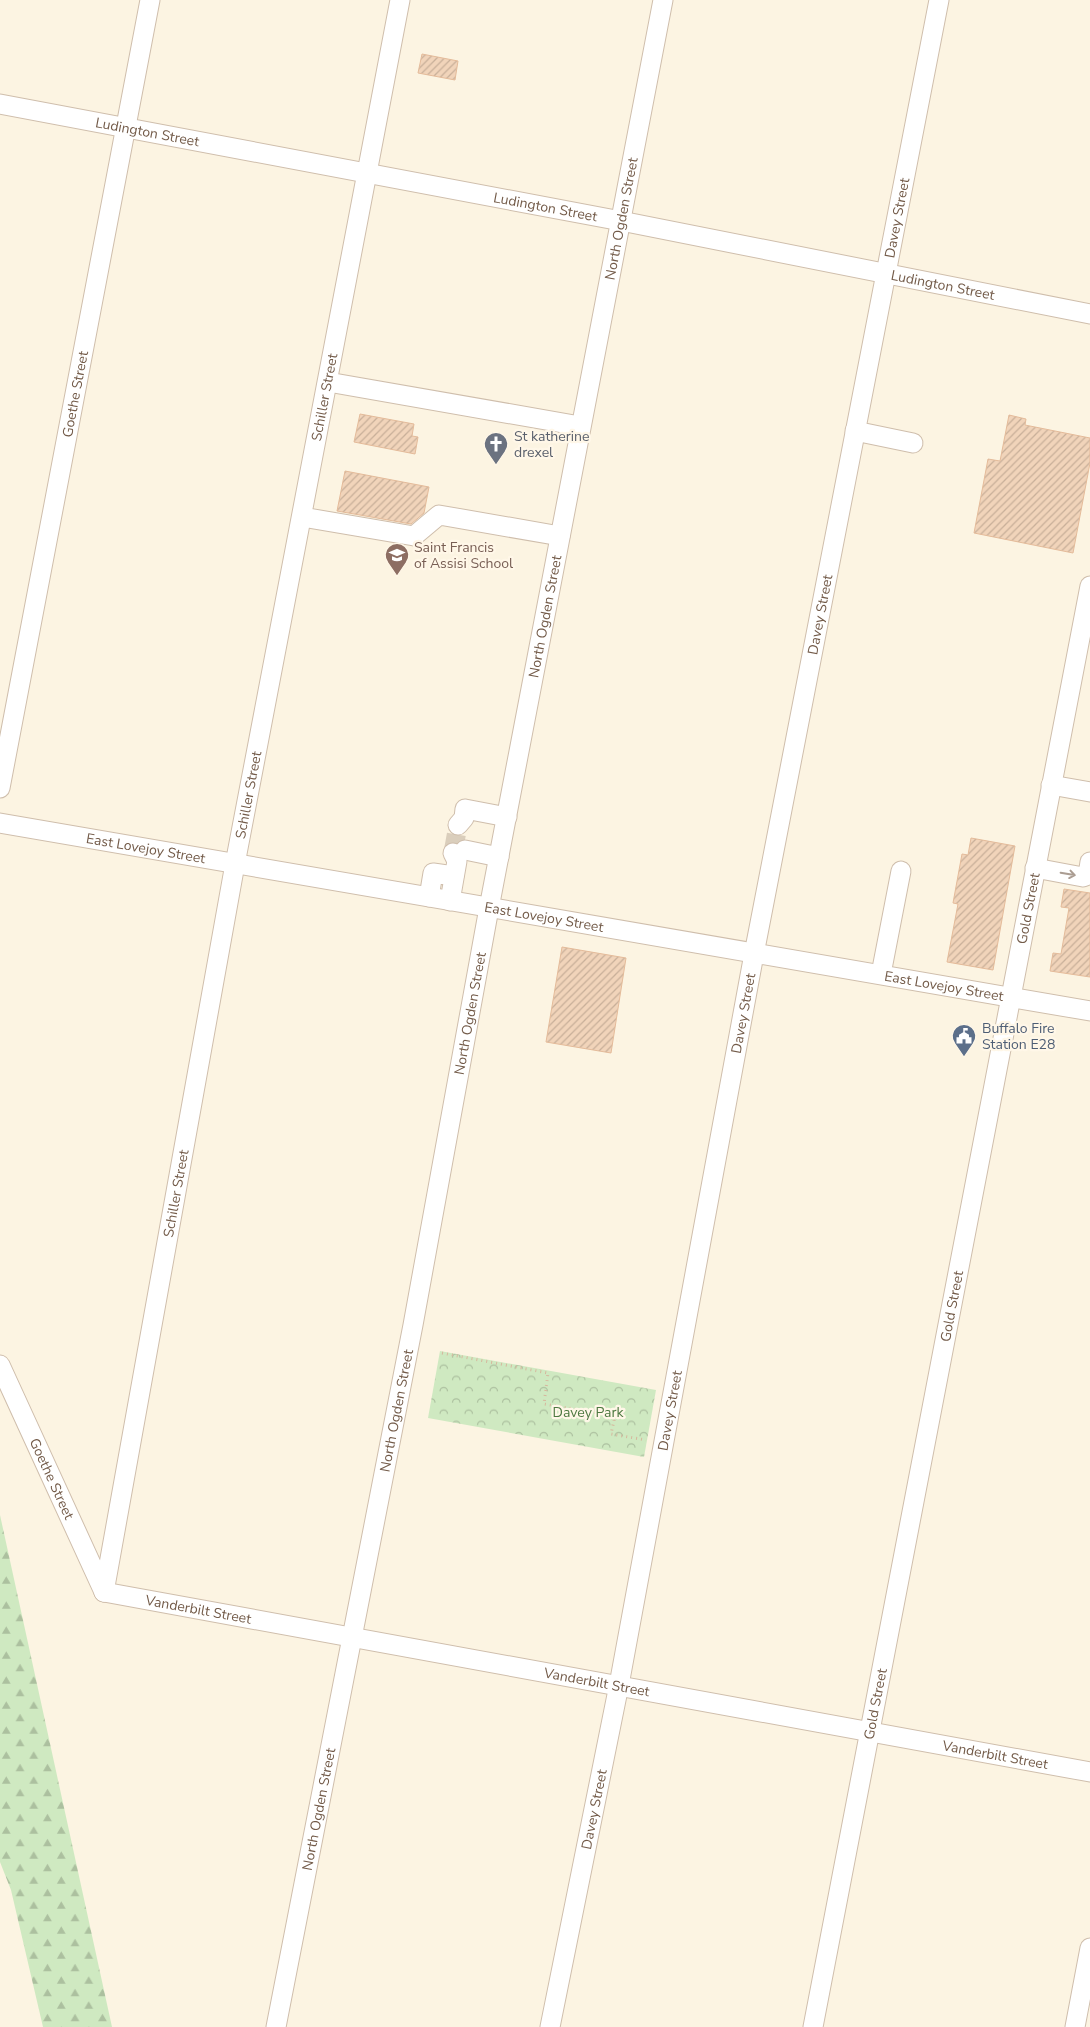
<svg xmlns="http://www.w3.org/2000/svg" width="1090" height="2027" font-family="'Nunito Sans',sans-serif">
  <style>
    .forest { fill: url(#forest-firs) }
    .park { fill: url(#park-crowns) }
    .building { fill: url(#building-hatch); stroke: #e4bb9a }
    .lines { fill: none; stroke-linecap: round; stroke-linejoin: round }
    .minor-tunnel { stroke: #dacebc; stroke-width: 19; stroke-dasharray: 19 9; stroke-linecap: butt }
    .minor-casing { stroke: #cfbeac; stroke-width: 21 }
    .path { stroke: #d6b79d; stroke-width: 3; stroke-dasharray: 1 4; stroke-linecap: butt }
    .minor { stroke: #fff; stroke-width: 19 }
    .oneway { stroke: #ab9d92 }
    .labels { text-anchor: middle; stroke-width: 4.5; stroke-linejoin: round; paint-order: stroke }
    .street-label { font-size: 14px; fill: #735b49; stroke: #fff7e8 }
    .worship-label { font-size: 14px; fill: #5b616d; stroke: #fff7e8; text-anchor: start }
    .education-label { font-size: 14px; fill: #785e54; stroke: #fff7e8; text-anchor: start }
    .service-label { font-size: 14px; fill: #4e5e75; stroke: #fff7e8; text-anchor: start }
    .park-label { font-size: 14px; fill: #4e7941; stroke: #fff7e8 }
  </style>
  <defs>
    <pattern id="forest-firs" width="22" height="20" patternUnits="userSpaceOnUse" patternTransform="scale(1.25)"><rect width="22" height="20" fill="#cfe9c1"/><path d="M5 1l3.5 6h-7zM16 11l3.5 6h-7z" fill="#acc09f"/></pattern>
    <pattern id="park-crowns" width="20" height="18" patternUnits="userSpaceOnUse" patternTransform="scale(1.25)"><rect width="20" height="18" fill="#cfe9c1"/><path d="M2 6a3 3 0 1 1 6 0M12 15a3 3 0 1 1 6 0" fill="none" stroke="#acc09f"/></pattern>
    <pattern id="building-hatch" width="6" height="6" patternUnits="userSpaceOnUse" patternTransform="scale(1.25)"><rect width="6" height="6" fill="#f1d4ba"/><path d="M-1 1l2-2M0 6l6-6M5 7l2-2" fill="none" stroke="#c8af99"/></pattern>
  </defs>
  <rect width="100%" height="100%" fill="#fcf4e2"/>
  <path class="forest" d="M0,1515L112,2027H43L11,1890L0,1862Z"/>
  <path class="park" d="M440,1351L656,1390L644,1457L428,1418Z"/>
  <g class="building">
    <path d="M422,54L458,61L455,80L418,73Z"/>
    <path d="M360,414L414,424L412,436L418,437L415,454L354,442Z"/>
    <path d="M1009,415L1026,419L1025,425L1090,438V463L1073,553L974,533L988,459L1000,461Z"/>
    <path d="M345,471L429,487L424,513L411,524L337,511Z"/>
    <path d="M971,838L1015,846L993,970L947,962L958,904L953,903L962,854L968,855Z"/>
    <path d="M1064,889L1090,893V977L1050,971L1053,953L1061,954L1069,908L1061,907Z"/>
    <path d="M562,947L626,958L611,1053L546,1042Z"/>
  </g>
  <g class="lines">
    <path class="minor-tunnel" d="M453,853L458,825"/>
    <g class="minor-casing">
      <g id="minor">
        <path id="s1" d="M0,104L621,221L1090,314"/>
        <path d="M328,382L580,426"/>
        <path d="M855,431L913,443"/>
        <path d="M302,517L414,536L439,515L560,536"/>
        <path d="M1051,785L1090,792"/>
        <path id="s2" d="M0,788L150,0"/>
        <path id="s3" d="M0,823L1090,1011"/>
        <path d="M458,825L464,818L465,809L507,817"/>
        <path d="M465,850L499,857"/>
        <path d="M1035,868L1083,877L1088,875L1090,862"/>
        <path d="M429,897L433,873L454,876"/>
        <path d="M450,901L457,861L453,853"/>
        <path d="M881,974L901,871"/>
        <path id="s4" d="M0,1365L104,1592"/>
        <path id="s5" d="M104,1592L235,864L400,0"/>
        <path id="s6" d="M104,1592L1090,1772"/>
        <path id="s7" d="M276,2027L413,1325L489,908L663,0"/>
        <path id="s8" d="M550,2027L619,1685L754,954L939,0"/>
        <path id="s9" d="M813,2027L1090,586"/>
        <path d="M1075,2027L1090,1948"/>
      </g>
    </g>
    <path class="path" d="M442,1353L548,1373L544,1404L615,1416L611,1434L646,1440"/>
    <use href="#minor" class="minor"/>
  </g>
  <defs><path id="oneway-shaft" d="M-6 0H5M1.5-3L5.5 0L1.5 3" fill="none" stroke-width="1.6" stroke-linecap="round" stroke-linejoin="round" transform="scale(1.25)"/></defs>
  <use class="oneway" href="#oneway-shaft" transform="translate(1068 874) rotate(10)"/>
  <defs>
    <g id="church-pin" transform="scale(1.25)"><path d="M0 17L-7.5 6A9.5 9.5 0 1 1 7.5 6Z" fill="#6b7280" stroke="#fff7e8"/><path d="M-1.2-6h2.4v3.5h3.3v2.4h-3.3V6h-2.4V-.1h-3.3v-2.4h3.3Z" fill="#fff"/></g>
    <g id="school-pin" transform="scale(1.25)"><path d="M0 17L-7.5 6A9.5 9.5 0 1 1 7.5 6Z" fill="#8d6e63" stroke="#fff7e8"/><path d="M0-5L7-2L0 1L-7-2ZM-4 1L0 2.5L4 1V4Q0 6-4 4Z" fill="#fff"/></g>
    <g id="civic-pin" transform="scale(1.25)"><path d="M0 17L-7.5 6A9.5 9.5 0 1 1 7.5 6Z" fill="#5c6f8a" stroke="#fff7e8"/><path d="M-.6-6.5H3V-4.5H.6V-3L4-1V1h2V6H-6V1h2V-1L-.6-3ZM-1.2 2.5V6h2.4V2.5Z" fill="#fff"/></g>
  </defs>
  <g fill-rule="evenodd">
    <use href="#church-pin" x="496" y="444"/>
    <use href="#school-pin" x="397" y="555"/>
    <use href="#civic-pin" x="964" y="1036"/>
  </g>
  <g class="labels">
    <g class="street-label">
      <text dy="5" stroke="none"><textPath href="#s1" startOffset="150">Ludington Street</textPath></text>
      <text dy="5" stroke="none"><textPath href="#s1" startOffset="555">Ludington Street</textPath></text>
      <text dy="5" stroke="none"><textPath href="#s7" startOffset="1841">North Ogden Street</textPath></text>
      <text dy="5" stroke="none"><textPath href="#s8" startOffset="1842">Davey Street</textPath></text>
      <text dy="5" stroke="none"><textPath href="#s1" startOffset="960">Ludington Street</textPath></text>
      <text dy="5" stroke="none"><textPath href="#s2" startOffset="401">Goethe Street</textPath></text>
      <text dy="5" stroke="none"><textPath href="#s5" startOffset="1215">Schiller Street</textPath></text>
      <text dy="5" stroke="none"><textPath href="#s8" startOffset="1438">Davey Street</textPath></text>
      <text dy="5" stroke="none"><textPath href="#s7" startOffset="1436">North Ogden Street</textPath></text>
      <text dy="5" stroke="none"><textPath href="#s5" startOffset="810">Schiller Street</textPath></text>
      <text dy="5" stroke="none"><textPath href="#s3" startOffset="148">East Lovejoy Street</textPath></text>
      <text dy="5" stroke="none"><textPath href="#s9" startOffset="1139">Gold Street</textPath></text>
      <text dy="5" stroke="none"><textPath href="#s3" startOffset="552">East Lovejoy Street</textPath></text>
      <text dy="5" stroke="none"><textPath href="#s3" startOffset="958">East Lovejoy Street</textPath></text>
      <text dy="5" stroke="none"><textPath href="#s7" startOffset="1032">North Ogden Street</textPath></text>
      <text dy="5" stroke="none"><textPath href="#s8" startOffset="1032">Davey Street</textPath></text>
      <text dy="5" stroke="none"><textPath href="#s5" startOffset="405">Schiller Street</textPath></text>
      <text dy="5" stroke="none"><textPath href="#s9" startOffset="734">Gold Street</textPath></text>
      <text dy="5" stroke="none"><textPath href="#s7" startOffset="628">North Ogden Street</textPath></text>
      <text dy="5" stroke="none"><textPath href="#s8" startOffset="628">Davey Street</textPath></text>
      <text dy="5" stroke="none"><textPath href="#s4" startOffset="125">Goethe Street</textPath></text>
      <text dy="5" stroke="none"><textPath href="#s6" startOffset="96">Vanderbilt Street</textPath></text>
      <text dy="5" stroke="none"><textPath href="#s6" startOffset="501">Vanderbilt Street</textPath></text>
      <text dy="5" stroke="none"><textPath href="#s9" startOffset="329">Gold Street</textPath></text>
      <text dy="5" stroke="none"><textPath href="#s6" startOffset="906">Vanderbilt Street</textPath></text>
      <text dy="5" stroke="none"><textPath href="#s7" startOffset="222">North Ogden Street</textPath></text>
      <text dy="5" stroke="none"><textPath href="#s8" startOffset="222">Davey Street</textPath></text>
    </g>
    <g class="worship-label">
      <text x="514" y="441">St katherine<tspan x="514" dy="16">drexel</tspan></text>
    </g>
    <g class="education-label">
      <text x="414" y="552">Saint Francis<tspan x="414" dy="16">of Assisi School</tspan></text>
    </g>
    <g class="service-label">
      <text x="982" y="1033">Buffalo Fire<tspan x="982" dy="16">Station E28</tspan></text>
    </g>
    <g class="park-label">
      <text x="588" y="1417">Davey Park</text>
    </g>
  </g>
</svg>
